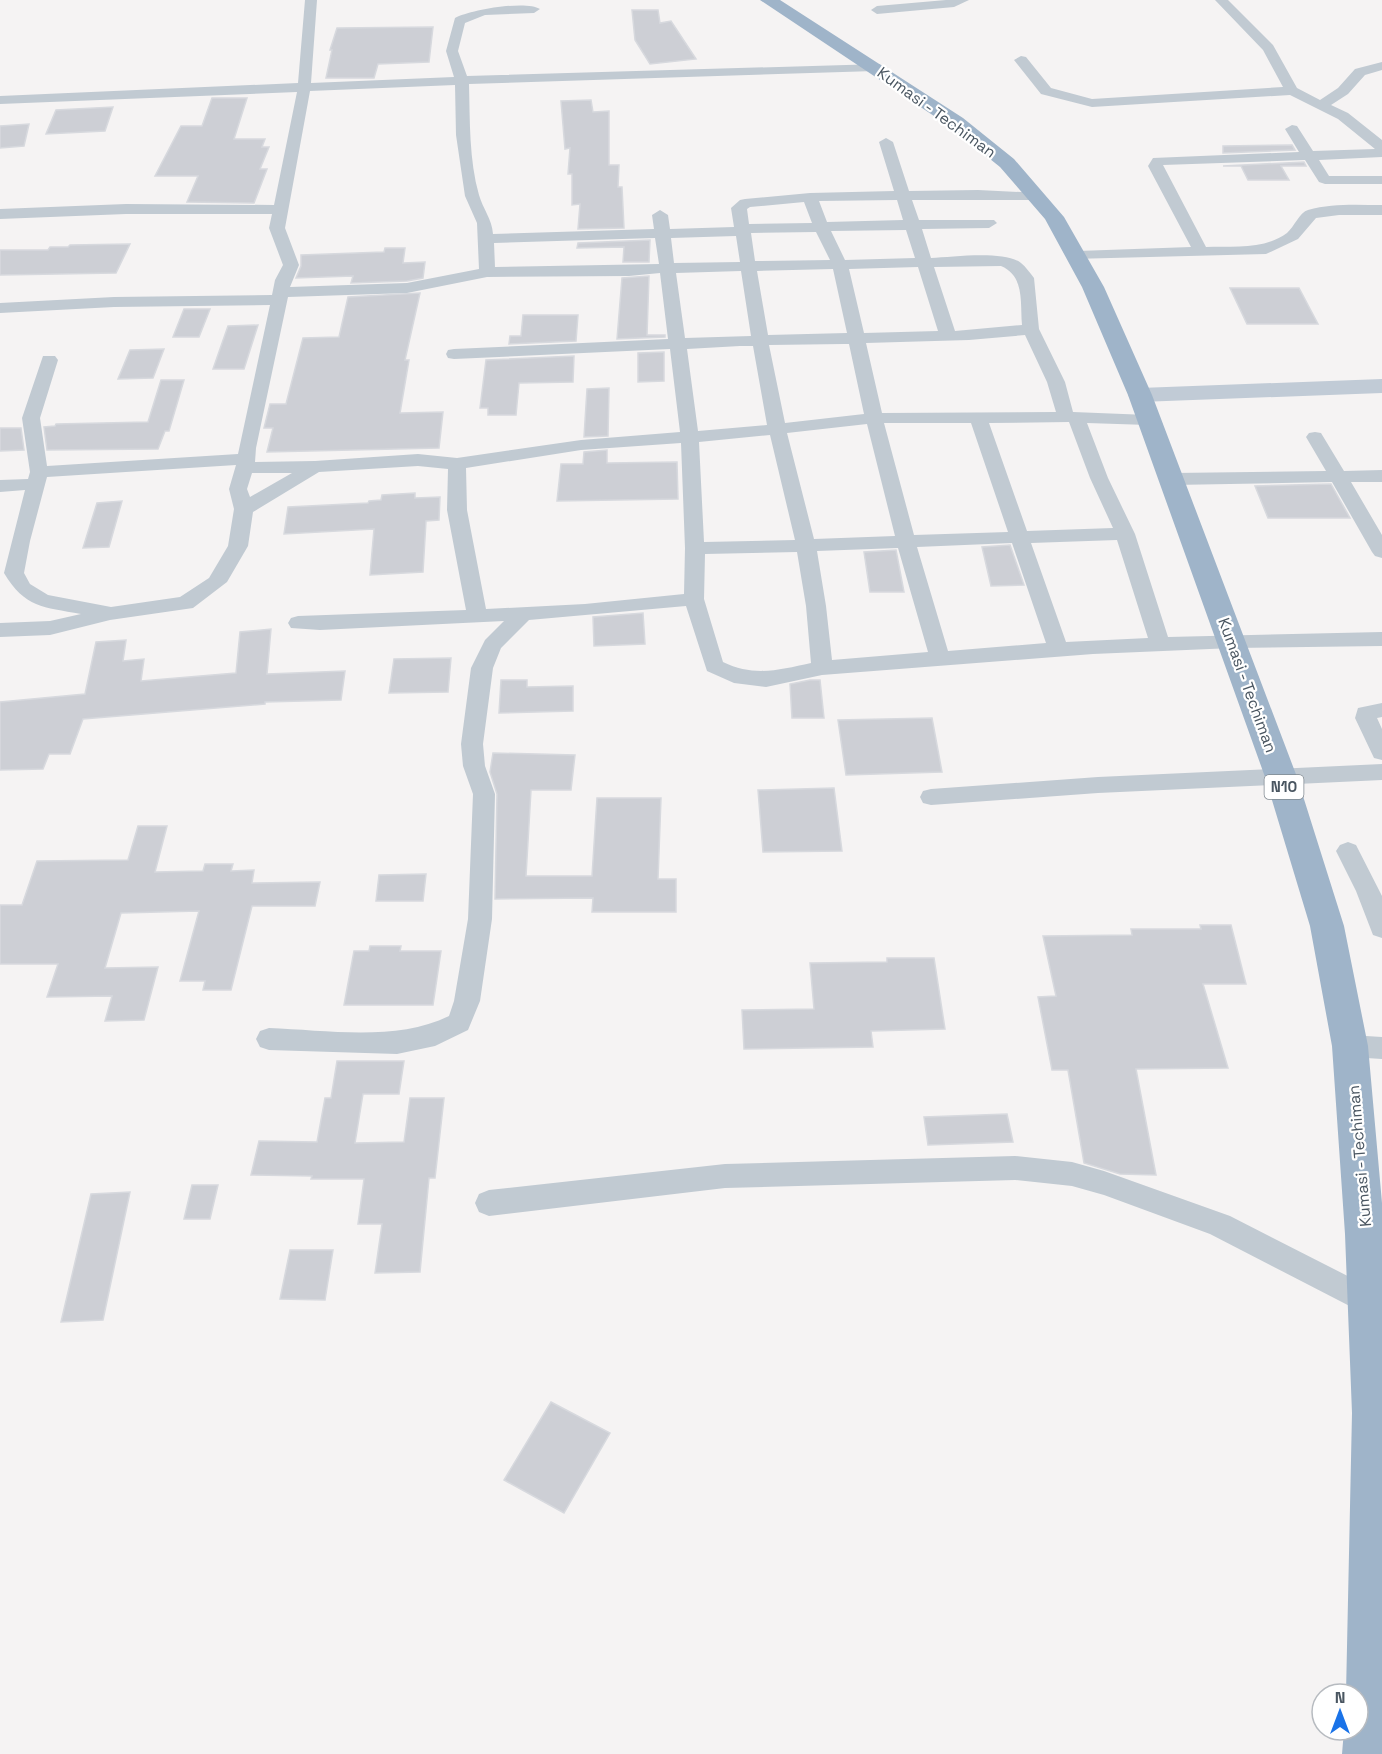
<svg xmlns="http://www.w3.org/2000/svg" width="1382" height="1754" font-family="'Space Grotesk',sans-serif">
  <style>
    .building { fill: #cdcfd5; stroke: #d7d9de; stroke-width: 1.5 }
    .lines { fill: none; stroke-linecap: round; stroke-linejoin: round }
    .minor { fill: #c1cad2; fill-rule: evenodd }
    .secondary { fill: #c1cbd6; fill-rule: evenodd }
    .trunk { fill: #9fb4c9; fill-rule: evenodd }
    .labels { text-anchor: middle; stroke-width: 4.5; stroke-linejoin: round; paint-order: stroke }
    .shield { fill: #fff; stroke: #808990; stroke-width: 1.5 }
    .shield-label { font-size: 15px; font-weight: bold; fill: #4a5661 }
    .street-label { font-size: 16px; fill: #4a5661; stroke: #fff }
  </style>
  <rect width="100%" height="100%" fill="#f5f3f3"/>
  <g class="building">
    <path d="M632,10H658L660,23L671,21L696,59L650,64L635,40Z"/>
    <path d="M433,27L429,62L378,64L374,78H326L332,50H330L337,28Z"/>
    <path d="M212,98H247L234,139H265L262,147H269L260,169H267L254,203L187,202L198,176H155L181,126H202Z"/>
    <path d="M591,100L593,112L609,111V165H619L618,187H622L624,228L578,229L580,204L572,205V174H568L570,148L565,149L561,101Z"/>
    <path d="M113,107L105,131L46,134L56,110Z"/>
    <path d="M29,124L24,146L0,148V126Z"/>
    <path d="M1292,145L1295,150L1223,153V146Z"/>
    <path d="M1304,162L1306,166H1281L1289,180H1248L1241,166H1223Z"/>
    <path d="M650,240L649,262H623L624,247L577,248L578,243Z"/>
    <path d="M130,244L116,273L0,275V250H48L50,247H68L70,245Z"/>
    <path d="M385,248H405L403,263L425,262L423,278L407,281L351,283L353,276L296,278L301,266V255L384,252Z"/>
    <path d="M649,276L647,335H665V337L617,339L622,278Z"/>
    <path d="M1230,288H1299L1318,324H1247Z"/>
    <path d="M420,293L405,360H409L400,413L443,412L439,448L267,452L273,428H264L270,404H286L303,338L339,337L348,297Z"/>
    <path d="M184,309H210L199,337H173Z"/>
    <path d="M523,315H578L576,341L509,344L510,336H521Z"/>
    <path d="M258,325L244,369H213L228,326Z"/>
    <path d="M164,349L153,378L118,379L130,350Z"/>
    <path d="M664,352V381L638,382V353Z"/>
    <path d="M574,356L573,382L519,383L516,415H488V408H480L486,360Z"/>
    <path d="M161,380H184L169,431H165L158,449L47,450L44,427L55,426L56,424L148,422Z"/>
    <path d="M609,388L608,436L584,437L587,389Z"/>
    <path d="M0,428H21L24,450L0,451Z"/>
    <path d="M607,450V463L677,462L678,499L557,501L561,464H583L584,452Z"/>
    <path d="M1331,484L1350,518H1268L1255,486Z"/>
    <path d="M415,493V498L440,497L439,520L426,521L423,572L370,575L374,529L284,534L288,507L368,503L369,501L381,500L382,495Z"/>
    <path d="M122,501L109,547L83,548L97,503Z"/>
    <path d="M1010,545L1024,585L991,586L982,547Z"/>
    <path d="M896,550L904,592H870L864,552Z"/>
    <path d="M643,613L645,644L594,646L593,617Z"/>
    <path d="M271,629L267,674L345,671L341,700L265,702V704L83,719L70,754H49L43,769L0,770V702L85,694L96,642L126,640L123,661L144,659L141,681L236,673L240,632Z"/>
    <path d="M451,658L448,692L389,693L394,659Z"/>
    <path d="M501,680H527V687L573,686V711L499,713Z"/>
    <path d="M810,680H820L824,718H792L790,684Z"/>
    <path d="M932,718L942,772L846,775L838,720Z"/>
    <path d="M493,753L575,755L571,790H531L526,876H592L597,798H661L658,879H676V912H592L593,898L495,899L497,794L490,772Z"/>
    <path d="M834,788L842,851L763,852L758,790Z"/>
    <path d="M138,826H167L155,872L203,871L205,864H233L231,871L254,870L252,883L320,882L315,906H252L231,990H203L205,981H180L199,911L121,913L105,968L158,967L144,1020L105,1021L112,996L47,997L58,964H0V905H22L37,861L128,860Z"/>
    <path d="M426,874L423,901H376L379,875Z"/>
    <path d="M1200,925H1231L1246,984H1203L1228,1068L1136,1069L1156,1175L1120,1174L1084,1163L1068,1070H1052L1038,997L1056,996L1043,936L1132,935L1131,929H1201Z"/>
    <path d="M370,946H401L400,951H441L433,1005H344L354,951H369Z"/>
    <path d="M887,958H934L945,1029L871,1031L873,1047L744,1049L742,1010L814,1009L810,963L887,962Z"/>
    <path d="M337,1061H404L399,1094H363L355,1143L404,1142L410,1098H444L435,1178H429L420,1272L375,1273L382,1224H358L364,1179H311L312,1176L251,1175L259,1141L317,1142L325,1098H331Z"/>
    <path d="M1007,1114L1013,1142L928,1145L924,1117Z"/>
    <path d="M192,1185H218L210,1219H184Z"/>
    <path d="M130,1192L103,1320L61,1322L91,1194Z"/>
    <path d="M290,1250H333L325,1300L280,1299Z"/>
    <path d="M551,1402L610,1433L564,1513L504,1480Z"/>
  </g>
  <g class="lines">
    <g class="minor">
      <path d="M305,0H317L311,83L454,77L446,51L455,18C470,10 526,0 540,9L534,13L485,15L465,23L458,51L467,76L880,64L882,67L875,71L469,84C470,121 469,160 479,195C483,209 492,219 493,234L654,229L652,215L660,210L668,215L670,229L734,227L731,208L740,200L745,199L810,193L894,191L879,142L886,138L893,142L909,191L978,190L1042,193L1044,196L1042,199L1037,200H912L919,220H994L997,223L989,228L922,229L931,258C953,257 1004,250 1021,263C1026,267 1030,273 1034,278L1039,329L1065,382L1073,412L1148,415L1154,416L1157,420L1154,424L1148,425L1087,423L1108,478L1135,534L1168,637L1382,632V646L1233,648L1093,654L822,675L766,687L734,683L707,671L686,606L529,620L501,648L493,668L483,744L485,766L495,794L492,919L480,1001L468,1030L435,1046L397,1054L269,1050L260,1047L256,1039L260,1031L269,1028C327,1030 396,1042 449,1016L454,1001L468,919L473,794L463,766L461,744L471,668L485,640L504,621L320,630L291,628L288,623L291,618L298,616L466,610L447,510L448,469L418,466L319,472L253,512L248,546L227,582L193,608L110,620L50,635L0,637V623L50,621L81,614C43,607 25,608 4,573L25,490L0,492V480L28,479L30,472L22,418L43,356H55L58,360L40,418L47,466L238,454L270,305L114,307L0,313V303L114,297L272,295L275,280L283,265L269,228L272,214H126L0,219V209L126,204L274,205L297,92L0,104V96L298,83ZM455,85L456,135L465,196L477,223L479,269L407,283L290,287L299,265L285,228L310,91ZM897,200L903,220L827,222L819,201ZM804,202L812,223L749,224L747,209L750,207ZM906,230L915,258L845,260L831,231ZM816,232L830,260L755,261L751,233ZM736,236L740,262L674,263L671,238ZM655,238L659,264L495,267L494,243ZM1001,266C1025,276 1020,303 1022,325L955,331L934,267ZM918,267L938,331L864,333L849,269ZM833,269L847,333L768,335L757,271ZM741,271L751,336L685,338L676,273ZM660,273L668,339L454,349L448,350L446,354L448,358L454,359L670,349L680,432L581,440L457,458L418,454L315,461L255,462L256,448L288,297L407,293L487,277L629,276ZM1025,335L1047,382L1056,412L882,413L866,343L969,340ZM844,344H849L864,414L785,423L769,345ZM740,346H753L767,425L698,431L687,349ZM1069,422L1090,478L1113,528L1027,531L989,423ZM884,423H971L1008,532L914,535ZM867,424L895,536L814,539L787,433ZM770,435L795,540L704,542L699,442ZM681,443L685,548L684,594L585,604L486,609L467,510L466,468L581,450ZM236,465L229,489L234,509L228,546L209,578L180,597L111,607L48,595L30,584L24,573L30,541L47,477ZM252,473H292L250,497L247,489ZM1117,540L1148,638L1066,642L1031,543ZM1012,543L1046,643L948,651L917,547ZM898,548L928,652L832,660L826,606L817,551ZM797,552L806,606L811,663C779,670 754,677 723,662L704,599L705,554Z"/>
      <path d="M946,0H969L954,7L877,14L871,10L877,6Z"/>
      <path d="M1215,0H1228L1273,45L1297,88L1320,100L1338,88L1355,69L1382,62V70L1365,75L1348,94L1331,105L1348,113L1382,140V157L1319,160L1329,176H1382V184H1325L1319,182L1305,160L1163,165L1206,247C1233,246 1264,250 1287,233C1294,227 1300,212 1308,210C1332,203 1358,205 1382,205V215H1339L1316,218L1298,239L1266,254L1072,259L1070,256L1072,253L1078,251L1191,247L1148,166L1153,158L1299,152L1285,129L1292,125L1297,126L1313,151L1375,149L1338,119L1290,95L1092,107L1041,94L1014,60L1021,56L1026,57L1051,88L1092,99L1283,87L1263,50Z"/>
      <path d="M1315,432L1321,433L1344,471L1382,470V482H1351L1382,535V558L1375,556L1372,552L1332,482L1173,485L1166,483L1164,479L1166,475L1173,473L1326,471L1306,437L1309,433Z"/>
      <path d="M1382,703V717L1377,718L1382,729V760L1374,758L1355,718L1358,708Z"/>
      <path d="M1382,764V780L1098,793L931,805L923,803L920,797L923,791L931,789L1098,777Z"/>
      <path d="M1348,842L1356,845L1382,896V938L1373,935L1356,891L1336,851L1340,845Z"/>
      <path d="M1350,1035L1382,1037V1059L1350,1057L1341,1054L1337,1046L1341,1038Z"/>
      <path d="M1015,1156L1072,1162L1104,1171L1230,1216L1379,1292L1382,1298L1379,1312L1369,1316L1210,1234L1104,1195L1072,1186L1015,1180L725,1188L489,1216L479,1212L475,1203L479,1194L489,1190L725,1164Z"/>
    </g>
    <path class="secondary" d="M1382,379V393L1140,402L1131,400L1128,395L1131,390L1140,388Z"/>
    <path class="trunk" d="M760,0H780L963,118L1014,159L1064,217L1104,287L1152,395L1297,777L1344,926L1368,1046L1382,1203V1754H1342L1344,1730H1358V1694H1346L1352,1413L1345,1234L1332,1046L1310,926L1265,777L1128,395L1082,287L1045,219L1000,167L949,126Z"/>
  </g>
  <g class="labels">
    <rect class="shield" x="1264.5" y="775" width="39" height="24" rx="4.5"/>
    <g class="shield-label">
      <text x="1284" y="792">N10</text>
    </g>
    <g class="street-label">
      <text transform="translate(937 112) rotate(36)" y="6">Kumasi - Techiman</text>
      <text transform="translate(1248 685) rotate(70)" y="6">Kumasi - Techiman</text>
      <text transform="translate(1359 1156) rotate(-95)" y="6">Kumasi - Techiman</text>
    </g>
  </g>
  <g transform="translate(1340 1712)"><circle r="28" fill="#ffffff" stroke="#b7bbc0" stroke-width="1.5"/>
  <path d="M0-4.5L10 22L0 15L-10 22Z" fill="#1a73e8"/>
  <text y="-9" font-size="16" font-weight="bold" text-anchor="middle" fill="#4a5661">N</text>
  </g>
</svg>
